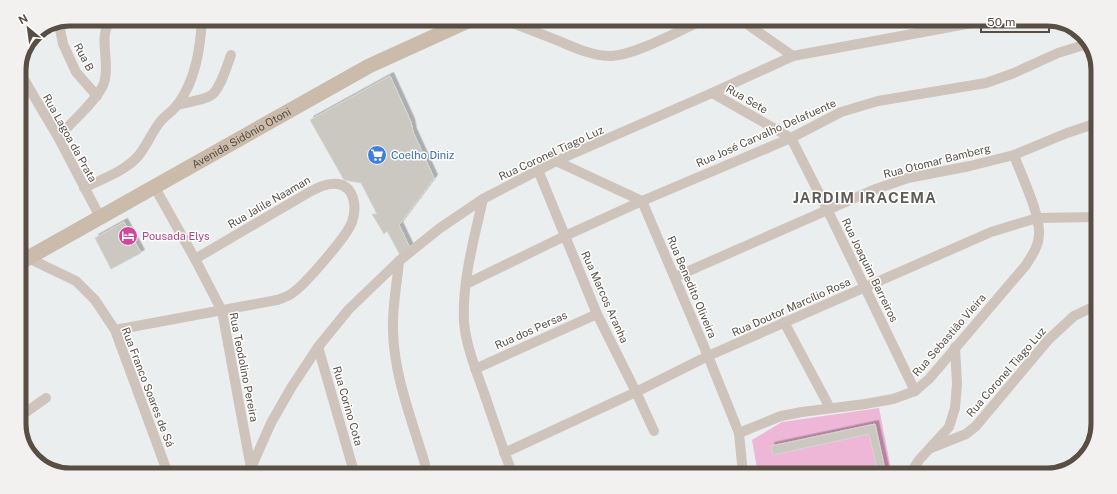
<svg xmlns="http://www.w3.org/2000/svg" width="1117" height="494" font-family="'Public Sans',sans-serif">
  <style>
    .green { fill: #eeb7d8 }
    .building { fill: #cbc8c2; stroke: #d7d5cf; filter: url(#shadow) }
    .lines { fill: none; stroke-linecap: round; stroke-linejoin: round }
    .minor { stroke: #cec4bc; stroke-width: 10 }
    .primary { stroke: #cbbbaa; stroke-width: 15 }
    .labels { text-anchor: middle; stroke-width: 3; stroke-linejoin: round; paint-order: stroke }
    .street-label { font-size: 11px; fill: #584e44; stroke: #fff }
    .shop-label { font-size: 11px; fill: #366cbe; stroke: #fff; text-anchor: start }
    .hotel-label { font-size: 11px; fill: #b23c85; stroke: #fff; text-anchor: start }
    .district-label { font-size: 15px; font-weight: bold; letter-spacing: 1px; fill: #605c58; stroke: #fff }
    .rim { fill: none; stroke: #584e44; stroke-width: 5 }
  </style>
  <defs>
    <filter id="shadow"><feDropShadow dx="3.5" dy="-3.5" stdDeviation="0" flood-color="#0004"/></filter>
  </defs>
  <rect width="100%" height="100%" fill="#ebeeee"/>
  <path class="green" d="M879,408L892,474H758L752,440L782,422Z"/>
  <g class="building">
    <path d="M390,76L411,122L413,132L434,178L399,225L410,248L400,255L387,231L384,234L372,214H377L361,183L344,180L310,120Z"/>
    <path d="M124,222L141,253L111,269L95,238Z"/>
    <path d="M875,424L886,474H878L869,434L773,455L771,446Z"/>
  </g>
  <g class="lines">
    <g class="minor">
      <path d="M438,20L448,30"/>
      <path d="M507,21C524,27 541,34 559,41C575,48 593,56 611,56C635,55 676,32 699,22"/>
      <path d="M744,22L793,56"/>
      <path d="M59,24L63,44L76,72L97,96"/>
      <path d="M19,71L58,137L100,217"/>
      <path d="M712,93L791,138L827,209L915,391"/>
      <path d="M177,105C187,102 200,101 210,96C220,91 227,65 231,55"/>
      <path d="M58,137C69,125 100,97 104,83C111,62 97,37 111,19"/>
      <path d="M556,161L642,201L708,356L739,433L743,474"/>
      <path d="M538,170L597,314L636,392L654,431"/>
      <path d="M154,186L195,259L222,311L251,468"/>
      <path d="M84,188C102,179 126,171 139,155C147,145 152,132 160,122C166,115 173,111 178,104C196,79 200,49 202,20"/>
      <path d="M483,199C474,239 462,281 464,322C466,346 476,370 484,393C493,419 502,446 512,473"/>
      <path d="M19,242L28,258L76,281L95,300L115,330L167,471"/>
      <path d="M399,261C397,284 392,308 393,331C394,376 412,420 425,464"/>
      <path d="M675,277L873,190L908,178L970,166L1014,155L1067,133L1097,123"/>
      <path d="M466,284L565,236L642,201L791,138L841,112L878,101L986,83L1014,73L1058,53L1090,43"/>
      <path d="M784,322L830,408"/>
      <path d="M115,330L277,300C282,298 287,297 291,294C304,286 347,236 352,222C357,208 355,187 338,184C327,182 315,189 306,194L195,259"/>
      <path d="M318,347L354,472"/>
      <path d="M475,369L597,314"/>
      <path d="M19,417L46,398"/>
      <path d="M739,433L781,416L802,412L865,404L893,399L915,391L929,379L1026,265C1032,255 1039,246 1039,234C1040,213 1021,175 1014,155"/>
      <path d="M931,448L966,434L976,426L1049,339L1074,316L1095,306"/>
      <path d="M504,453L636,392L708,356L991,232L1037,218L1096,217"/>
      <path d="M251,468L271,423L291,388L318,347L349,309L399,261L440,228L483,199L556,161L712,93L793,56L972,23"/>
      <path d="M910,474L919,460L949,427L955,408L957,384L955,347"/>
    </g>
    <path class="primary" id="s1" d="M19,263L369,66L468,21"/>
  </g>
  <defs>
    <g id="supermarket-disc" transform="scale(1)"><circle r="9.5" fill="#3f7fe0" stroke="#fff"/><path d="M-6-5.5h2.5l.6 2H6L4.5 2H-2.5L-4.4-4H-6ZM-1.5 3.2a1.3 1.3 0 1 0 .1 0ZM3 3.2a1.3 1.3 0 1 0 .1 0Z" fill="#fff"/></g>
    <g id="hotel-disc" transform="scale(1)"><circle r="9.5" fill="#d1479c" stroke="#fff"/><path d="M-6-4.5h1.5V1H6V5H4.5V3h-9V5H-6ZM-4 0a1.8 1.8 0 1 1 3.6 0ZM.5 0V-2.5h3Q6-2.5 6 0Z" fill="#fff"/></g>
  </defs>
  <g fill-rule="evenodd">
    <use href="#supermarket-disc" x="377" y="155"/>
    <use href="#hotel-disc" x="128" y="236"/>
  </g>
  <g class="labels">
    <g class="street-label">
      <text transform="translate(84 57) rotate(62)" y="4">Rua B</text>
      <text transform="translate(747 99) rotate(30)" y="4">Rua Sete</text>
      <text transform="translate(766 133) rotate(-24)" y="4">Rua José Carvalho Delafuente</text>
      <text dy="4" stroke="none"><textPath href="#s1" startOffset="255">Avenida Sidônio Otoni</textPath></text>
      <text transform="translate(70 138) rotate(61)" y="4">Rua Lagoa da Prata</text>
      <text transform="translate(551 153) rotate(-25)" y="4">Rua Coronel Tiago Luz</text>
      <text transform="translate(937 161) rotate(-14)" y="4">Rua Otomar Bamberg</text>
      <text transform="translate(269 202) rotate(-30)" y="4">Rua Jalile Naaman</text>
      <text transform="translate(870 270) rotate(64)" y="4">Rua Joaquim Barreiros</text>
      <text transform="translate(692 287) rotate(67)" y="4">Rua Benedito Oliveira</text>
      <text transform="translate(605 297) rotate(66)" y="4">Rua Marcos Aranha</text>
      <text transform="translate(791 307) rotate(-24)" y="4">Rua Doutor Marcílio Rosa</text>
      <text transform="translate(531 330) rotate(-24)" y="4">Rua dos Persas</text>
      <text transform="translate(949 335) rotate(-49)" y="4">Rua Sebastião Vieira</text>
      <text transform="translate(244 367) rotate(79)" y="4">Rua Teodolino Pereira</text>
      <text transform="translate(1006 372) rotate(-49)" y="4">Rua Coronel Tiago Luz</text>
      <text transform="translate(148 387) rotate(69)" y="4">Rua Franco Soares de Sá</text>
      <text transform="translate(348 406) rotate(74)" y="4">Rua Corino Cota</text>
    </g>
    <g class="shop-label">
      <text x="391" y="159">Coelho Diniz</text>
    </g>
    <g class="hotel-label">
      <text x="142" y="240">Pousada Elys</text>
    </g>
    <g class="district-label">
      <text x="865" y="203">JARDIM IRACEMA</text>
    </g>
  </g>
  <path d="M0 0H1117V494H0ZM70 26H1047A44 44 0 0 1 1091 70V424A44 44 0 0 1 1047 468H70A44 44 0 0 1 26 424V70A44 44 0 0 1 70 26Z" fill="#f2f1f0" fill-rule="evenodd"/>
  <path class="rim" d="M70 26H1047A44 44 0 0 1 1091 70V424A44 44 0 0 1 1047 468H70A44 44 0 0 1 26 424V70A44 44 0 0 1 70 26Z"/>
  <g transform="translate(28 28) rotate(331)" stroke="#ffffff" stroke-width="3" paint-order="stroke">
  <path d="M0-3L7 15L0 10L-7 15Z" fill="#584e44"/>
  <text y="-6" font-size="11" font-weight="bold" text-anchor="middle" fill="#584e44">N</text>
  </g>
  <path d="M981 26v6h68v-6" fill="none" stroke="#584e44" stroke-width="2"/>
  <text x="987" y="26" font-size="12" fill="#584e44" stroke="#ffffff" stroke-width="3" paint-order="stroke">50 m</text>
</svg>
